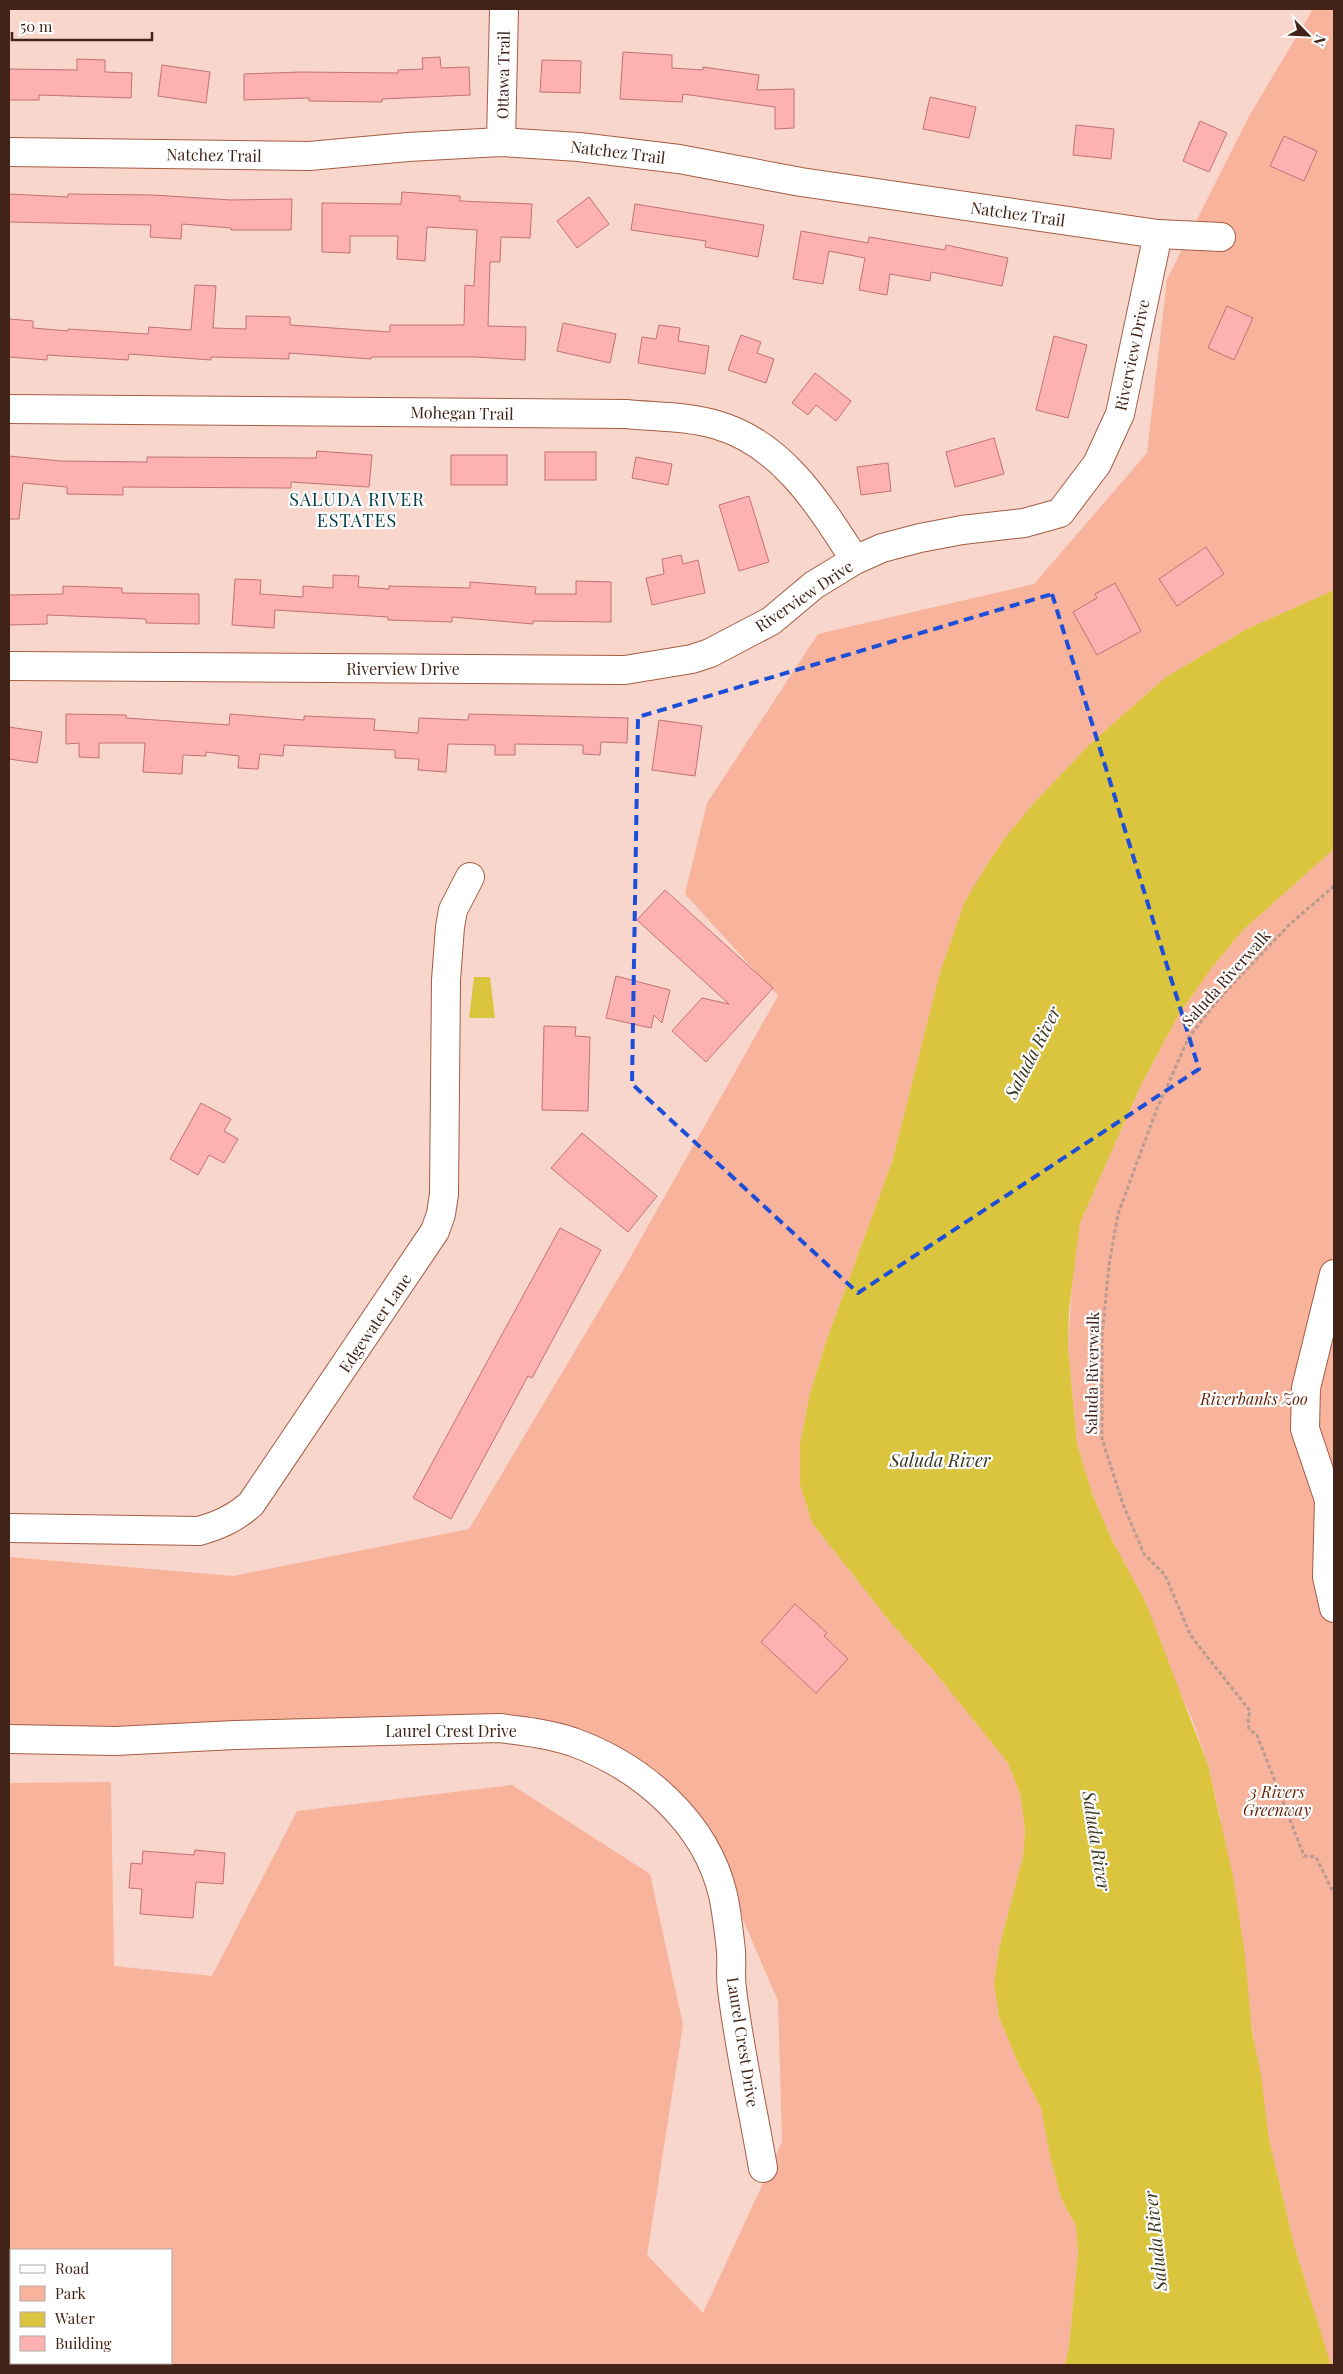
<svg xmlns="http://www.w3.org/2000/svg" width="1343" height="2374" font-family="'Playfair Display',serif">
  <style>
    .green { fill: #f7b39c; fill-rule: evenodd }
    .water { fill: #dbc43e }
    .building { fill: #fdb1b1; stroke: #c27273 }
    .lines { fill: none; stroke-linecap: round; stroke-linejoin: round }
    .minor-casing { stroke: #a55d44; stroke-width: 30 }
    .path { stroke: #bb9a8f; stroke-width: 3; stroke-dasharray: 4 2.5; stroke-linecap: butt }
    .minor { stroke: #fff; stroke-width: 28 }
    .marked { fill: none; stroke: #1d4ed8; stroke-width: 4; stroke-dasharray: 10 6; stroke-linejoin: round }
    .labels { text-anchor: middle; stroke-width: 4.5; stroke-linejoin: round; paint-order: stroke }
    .street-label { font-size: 16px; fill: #422318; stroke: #fff }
    .park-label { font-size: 16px; font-style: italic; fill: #651e01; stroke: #fff }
    .neighbourhood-label { font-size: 18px; letter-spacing: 1px; fill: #003c4a; stroke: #fff }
    .water-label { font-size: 18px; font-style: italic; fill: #3a3620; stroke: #fff }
  </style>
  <rect width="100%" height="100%" fill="#f8d6cb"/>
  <g class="green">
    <path d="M1313,9H1334V590L1245,630L1166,677L1090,744L1033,804L1004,839L964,903L939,976L892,1162L827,1339L810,1393L800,1444V1484L812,1523L891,1623L933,1670L1008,1763L1020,1794L1025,1829L1023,1856L999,1948L994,1983L999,2017L1018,2063L1041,2108L1051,2161L1061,2198L1076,2226L1078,2253L1069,2347L1065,2365H9V1783L111,1782L114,1966L212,1976L297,1811L512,1785L650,1874L683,2025L647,2255L703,2313L782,2142L778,2001L705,1832L568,1740L332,1720L9,1730V1557L233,1576L469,1529L622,1272L778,996L685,894L707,803L818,634L1034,584L1147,453L1167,279L1248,118ZM11,2250H171V2363H11Z"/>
    <path d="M1334,849V2365H1331L1295,2248L1269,2139L1220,1816L1208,1765L1193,1722L1170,1669L1146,1603L1111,1538L1092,1493L1077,1444L1068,1347L1073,1269L1080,1223L1141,1085L1178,1016L1210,970L1242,931Z"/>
  </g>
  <g class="water">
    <path d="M1334,590V849L1242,931L1210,970L1178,1016L1141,1085L1080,1223L1069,1310L1068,1347L1077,1444L1092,1493L1111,1538L1146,1603L1208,1765L1233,1876L1245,1956L1252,2031L1261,2075L1269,2139L1295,2248L1331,2365H1065L1069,2347L1078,2253L1076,2226L1061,2198L1051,2161L1041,2108L1018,2063L999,2017L994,1983L999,1948L1023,1856L1025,1829L1020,1794L1008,1763L933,1670L891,1623L812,1523L800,1484V1444L810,1393L827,1339L892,1162L939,976L964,903L987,865L1004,839L1033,804L1090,744L1166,677L1245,630Z"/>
    <path d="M474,977H490L495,1018H469Z"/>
  </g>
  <g class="building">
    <path d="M623,52L672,55V68L703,70V67L759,75L757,90L794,89V128L775,129V107L683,94L682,102L620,99Z"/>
    <path d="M440,57L441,68L469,67L470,95L382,99V102L309,101V98L244,100V74L301,72L398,73V70L423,69L422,58Z"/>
    <path d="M77,59L105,60V72L132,73L131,98L39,95V100H9V69L77,70Z"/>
    <path d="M542,60L581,61L580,93L540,92Z"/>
    <path d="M162,65L210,72L206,103L158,96Z"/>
    <path d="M930,97L976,107L969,138L923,129Z"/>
    <path d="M1200,121L1227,133L1209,172L1183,161Z"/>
    <path d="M1076,125L1114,129L1111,159L1073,155Z"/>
    <path d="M1284,136L1317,151L1304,181L1270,166Z"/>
    <path d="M402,192L460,196V201L532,204L530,238L501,237L500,262H490L488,326L526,327L525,360L475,357H372L371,359L289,353V359L211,357V360L129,354L128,360L47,355V360L9,357V319L33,321V328L68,331V329L148,334L149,327L191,330L195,285L216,286L213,328L246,329V316L290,317V325L390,332V325H464L465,285L474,286L477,230L427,227L425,261L397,259L398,236H350V253L322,252V203L401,204Z"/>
    <path d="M9,194L68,197V194L153,195L231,200L292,199L291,230H231V228L182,224L181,239L150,237L151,225L9,222Z"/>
    <path d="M589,197L609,224L577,248L557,221Z"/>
    <path d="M635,204L764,225L758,257L705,247L706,241L631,230Z"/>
    <path d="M801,231L868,243L869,237L945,250L946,245L1008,258L1002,286L931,272L930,281L890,274L887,295L859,290L865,258L829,251L823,284L793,279Z"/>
    <path d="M1227,306L1253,318L1234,360L1208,348Z"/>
    <path d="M563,323L616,334L610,363L557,351Z"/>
    <path d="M659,325L680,328L678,341L709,346L705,374L638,363L642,337L656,339Z"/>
    <path d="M741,335L761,342L757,353L774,359L766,383L728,370Z"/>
    <path d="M1054,336L1087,345L1068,418L1036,410Z"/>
    <path d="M815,373L851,401L836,421L816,405L808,415L792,403Z"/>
    <path d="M994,438L1004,474L955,487L946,452Z"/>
    <path d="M317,451L372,455L369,487L291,482V488L123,487V495L67,494V487L23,483L19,519H9V456L61,461L147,462V457L316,458Z"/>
    <rect x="545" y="452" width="51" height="28"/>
    <rect x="451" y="455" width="56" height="30"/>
    <path d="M636,457L672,464L668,485L632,478Z"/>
    <path d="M888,463L891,491L861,495L857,467Z"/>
    <path d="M749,496L769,562L739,571L719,505Z"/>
    <path d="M1206,547L1224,574L1177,606L1159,579Z"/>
    <path d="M681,555L683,564L698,560L705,593L652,605L646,578L664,574L662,559Z"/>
    <path d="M333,575L359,576L358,587L389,589V586L470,588V582L536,587L535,594H576V581L611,582V622L533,621V624L452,617V622L388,620V617L275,610L274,628L232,625L235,579L261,580L260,594L303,597V586L333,588Z"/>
    <path d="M1115,583L1141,631L1097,655L1073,612L1097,598L1095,594Z"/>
    <path d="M63,586L122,588V593L199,594V624L146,623V619L47,615V624L9,625V595L63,594Z"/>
    <path d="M66,714L126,715V718L229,725L230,714L304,720V716L375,719L374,730L418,733L419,718L468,720L469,714L628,718L627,743L601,742L600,755L583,754V745L515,744V755H495V745L448,744L446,772L418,770L419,759L395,758V750L284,745L283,756L260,754L258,769L238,768L239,756L206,752V756L183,755L182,774L143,772L145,743H99V758L79,757V743L66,744Z"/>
    <path d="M659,720L702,726L695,776L652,770Z"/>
    <path d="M9,727L42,732L37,763L9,759Z"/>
    <path d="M665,890L773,988L706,1062L672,1031L702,998L729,1004L637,920Z"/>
    <path d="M616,976L670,990L662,1023L654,1015L651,1028L606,1018Z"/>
    <path d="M544,1026L576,1027L575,1036L590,1037L588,1111L542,1110Z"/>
    <path d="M201,1103L231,1119L224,1131L238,1139L224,1163L209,1155L198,1175L170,1159Z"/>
    <path d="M582,1133L657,1196L628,1232L551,1168Z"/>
    <path d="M560,1228L601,1250L532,1378L528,1376L451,1519L413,1498Z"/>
    <path d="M795,1604L827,1633L824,1636L848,1659L816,1693L761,1642Z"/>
    <path d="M195,1850L225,1853L223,1884L196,1882L193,1918L140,1914L142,1889L129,1888L131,1863L142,1864L143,1851L194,1855Z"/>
  </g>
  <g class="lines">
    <g class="minor-casing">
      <g id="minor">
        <path d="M501,142L504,9"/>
        <path d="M9,152L309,156L408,147L501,142L579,147L679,159L801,182L1158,234L1221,237"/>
        <path d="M9,409L626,414C656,417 688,416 717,425C783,444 820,506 855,560"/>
        <path d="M9,666L625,670L692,659L710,653L771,621L814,585L855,560L882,548L920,538L962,530L1024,523L1060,513L1097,464L1120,414L1158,234"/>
        <path d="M1334,1274L1306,1388L1305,1429L1329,1500L1327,1577L1334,1608"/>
        <path d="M9,1528L199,1531C220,1525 235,1518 251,1504L435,1231L441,1214L444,1194L446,980L450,927L453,910L470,877"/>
        <path d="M9,1739L115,1741L235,1735L499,1728C524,1731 549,1734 573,1742C642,1767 706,1822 723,1895C727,1913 729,1933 731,1951C732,1964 730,1977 732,1989C739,2049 753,2109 763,2168"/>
      </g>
    </g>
    <path class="path" d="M1334,886L1289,925L1217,1001L1189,1037L1156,1111L1118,1214L1109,1265L1102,1336V1439L1123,1504L1144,1554L1165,1575L1191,1636L1250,1711L1248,1719L1249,1729L1257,1735L1304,1856L1316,1857L1334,1894"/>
    <use href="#minor" class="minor"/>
  </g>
  <path class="marked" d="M1052,594L1199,1069L858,1293L632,1084L638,717Z"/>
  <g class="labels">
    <g class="street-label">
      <text transform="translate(503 75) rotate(-89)" y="6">Ottawa Trail</text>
      <text transform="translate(618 152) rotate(7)" y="6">Natchez Trail</text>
      <text transform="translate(214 155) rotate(1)" y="6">Natchez Trail</text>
      <text transform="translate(1018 214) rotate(8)" y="6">Natchez Trail</text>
      <text transform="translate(1132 355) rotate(-78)" y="6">Riverview Drive</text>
      <text transform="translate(462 413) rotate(1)" y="6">Mohegan Trail</text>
      <text transform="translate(804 596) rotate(-34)" y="6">Riverview Drive</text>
      <text x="403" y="675">Riverview Drive</text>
      <text transform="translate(1226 978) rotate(-48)" y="6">Saluda Riverwalk</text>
      <text transform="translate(375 1323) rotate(-56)" y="6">Edgewater Lane</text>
      <text transform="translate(1092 1373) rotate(-89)" y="6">Saluda Riverwalk</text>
      <text x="451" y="1737">Laurel Crest Drive</text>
      <text transform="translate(743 2042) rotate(81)" y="6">Laurel Crest Drive</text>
    </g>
    <g class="park-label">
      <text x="1254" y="1405">Riverbanks Zoo</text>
      <text x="1277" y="1798">3 Rivers<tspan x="1277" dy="18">Greenway</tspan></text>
    </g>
    <g class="neighbourhood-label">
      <text x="357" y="506">SALUDA RIVER<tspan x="357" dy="21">ESTATES</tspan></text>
    </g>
    <g class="water-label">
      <text transform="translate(1033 1053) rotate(-63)" y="6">Saluda River</text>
      <text x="940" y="1467">Saluda River</text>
      <text transform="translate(1096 1841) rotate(81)" y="6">Saluda River</text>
      <text transform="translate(1156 2241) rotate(-96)" y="6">Saluda River</text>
    </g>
  </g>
  <rect width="1343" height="2374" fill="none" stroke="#422318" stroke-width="20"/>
  <rect x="10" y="2249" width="162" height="115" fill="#ffffff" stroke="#b3a7a3"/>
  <rect x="20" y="2265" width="25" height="8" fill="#ffffff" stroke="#b3a7a3"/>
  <text x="55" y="2274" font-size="15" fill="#422318">Road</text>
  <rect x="20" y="2286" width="25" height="15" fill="#f7b39c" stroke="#b3a7a3"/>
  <text x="55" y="2299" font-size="15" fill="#422318">Park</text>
  <rect x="20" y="2312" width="25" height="15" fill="#dbc43e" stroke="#b3a7a3"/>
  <text x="55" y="2324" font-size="15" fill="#422318">Water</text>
  <rect x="20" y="2336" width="25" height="15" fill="#fdb1b1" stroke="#b3a7a3"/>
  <text x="55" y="2349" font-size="15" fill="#422318">Building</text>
  <g transform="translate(1308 35) rotate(114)" stroke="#ffffff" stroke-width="4" paint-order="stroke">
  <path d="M0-4L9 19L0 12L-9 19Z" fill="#422318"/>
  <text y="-8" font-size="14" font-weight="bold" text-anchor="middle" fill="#422318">N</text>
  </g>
  <path d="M12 32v8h140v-8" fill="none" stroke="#422318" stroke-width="2.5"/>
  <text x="20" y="32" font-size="15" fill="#422318" stroke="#ffffff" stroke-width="4" paint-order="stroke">50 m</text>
</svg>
